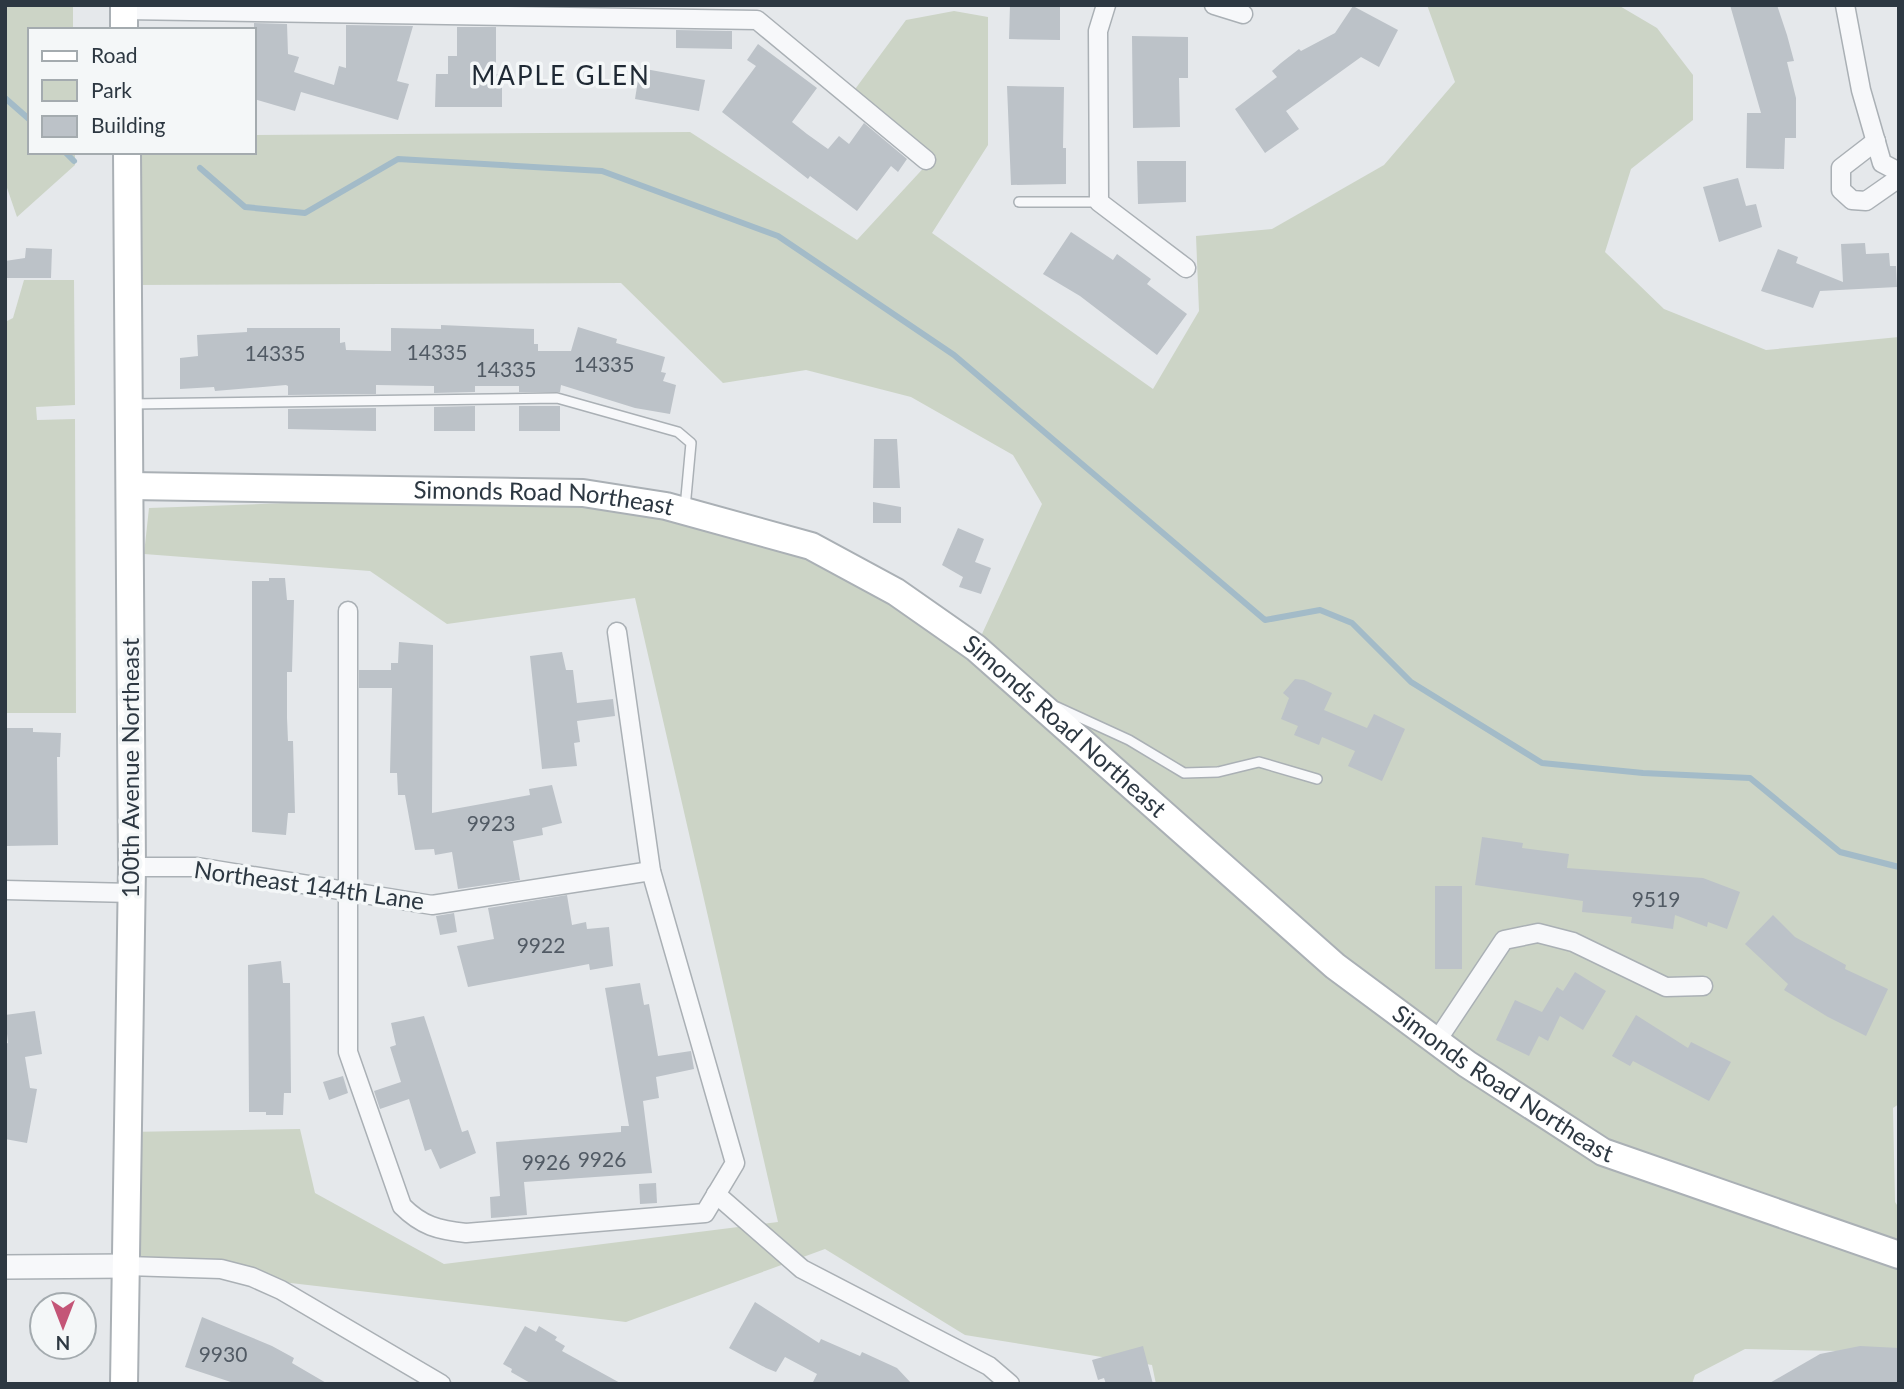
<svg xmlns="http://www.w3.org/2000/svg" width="1904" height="1389" font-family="Lato,sans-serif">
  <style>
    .green { fill: #ccd4c6 }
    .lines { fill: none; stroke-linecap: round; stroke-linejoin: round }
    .stream { stroke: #a3bbc8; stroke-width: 6 }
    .building { fill: #bcc2c8 }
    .service-casing { stroke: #aab0b5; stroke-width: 12 }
    .minor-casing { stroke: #aab0b5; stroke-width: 21 }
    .tertiary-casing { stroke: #aab0b5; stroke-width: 26 }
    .secondary-casing { stroke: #aab0b5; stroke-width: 30 }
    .service { stroke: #f7f8fa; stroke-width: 9 }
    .minor { stroke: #f7f8fa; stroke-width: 18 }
    .tertiary { stroke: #f7f8fa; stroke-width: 23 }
    .secondary { stroke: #fff; stroke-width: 26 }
    .labels { text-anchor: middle; stroke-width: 7; stroke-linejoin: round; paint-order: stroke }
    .number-label { font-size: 21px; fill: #515a64 }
    .street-label { font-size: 24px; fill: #2d3842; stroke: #f4f7f8 }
    .neighbourhood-label { font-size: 26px; letter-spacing: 2px; fill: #1f2934; stroke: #f4f7f8 }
  </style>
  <rect width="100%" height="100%" fill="#e5e8eb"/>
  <g class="green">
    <path d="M5,5H73V30H30V152H75V165L17,217L5,182Z"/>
    <path d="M1427,5H1618L1657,28L1693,75V120L1631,169L1605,252L1664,309L1766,350L1899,337V1104L1893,1108L1895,1202L1899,1208V1356L1889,1352L1745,1349L1695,1375L1692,1384H1156L1152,1365L965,1335L825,1249L626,1322L128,1264L127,1132L300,1129L315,1193L444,1264L778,1222L635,598L447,624L370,571L144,554L149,508L583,493L811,546L976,647L1042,504L1013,455L911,397L806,370L723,383L621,283L131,285L127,152H254V135L690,132L857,240L930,161L850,96L906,20L954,11L988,17V145L932,233L1153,389L1199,311L1196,236L1272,229L1384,165L1455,82Z"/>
    <path d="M24,280H74L75,405L36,407L37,420L75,419L76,713H5V322L13,318Z"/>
  </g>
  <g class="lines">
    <g class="stream">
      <path d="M5,98L30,120"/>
      <path d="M65,152L74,161"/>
      <path d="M200,168L245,207L305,213L398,159L602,171L778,236L954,355L1265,620L1320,610L1352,623L1411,682L1542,763L1643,773L1750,778L1840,852L1899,867"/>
    </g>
  </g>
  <g class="building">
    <path d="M1010,5H1060V40L1009,39Z"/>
    <path d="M1730,5H1777L1787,35L1794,61L1787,62L1796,98V138H1785L1784,169L1746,168L1747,113H1761Z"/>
    <path d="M1353,6L1398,30L1379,67L1361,57L1286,111L1299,129L1265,153L1235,109L1277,77L1272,71L1281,63L1299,49L1301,51L1335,33Z"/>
    <path d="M254,23L287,24L288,54L299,57L294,72L334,85L339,66L346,68V25L413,26L397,81L409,84L398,120L301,92L295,111L254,99Z"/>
    <path d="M457,27H496V74H502V107H435L436,74H448V56H457Z"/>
    <path d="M676,30L732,31V49L676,48Z"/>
    <path d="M1132,36L1188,37V78H1179L1180,127L1133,128Z"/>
    <path d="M758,44L817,88L792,122L807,134L828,149L839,136L849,144L864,123L907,159L898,172L891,166L857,211L810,176L808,179L722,112L756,66L747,60Z"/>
    <path d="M640,68L705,80L699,111L635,99Z"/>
    <path d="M1007,86L1064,87L1063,148H1066V184L1011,185Z"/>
    <path d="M1137,161H1186V202L1138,204Z"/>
    <path d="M1738,178L1746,206L1756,204L1762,227L1719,242L1703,187Z"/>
    <path d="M1071,232L1113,260L1117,254L1151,279L1147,284L1187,314L1157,355L1080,296L1043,274Z"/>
    <path d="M1865,243L1866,254L1889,253L1890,266H1896L1897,287L1820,291L1813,308L1761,291L1778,249L1798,257L1796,263L1843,282L1841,244Z"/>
    <path d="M26,248L52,249L51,278H5V261L25,258Z"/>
    <path d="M441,325L534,329V344H538V351H571L578,327L617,339L616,343L665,357L661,372L666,373L663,381L676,385L670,414L635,408L561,385L560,392H519V386H475V392L434,393V386L376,385V394L288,395V386L286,385L215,391L214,387L180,389V358L198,356L197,335L247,332V328H340V343L345,342L346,350L391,351V328L441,329Z"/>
    <path d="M475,406V431H434V407Z"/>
    <rect x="519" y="406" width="41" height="25"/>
    <path d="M376,408V431L288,429V409Z"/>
    <path d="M874,439H897L900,488H873Z"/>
    <path d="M873,502L901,507V523H873Z"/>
    <path d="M958,528L984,539L975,562L991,568L981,594L959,587L963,577L942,565Z"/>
    <path d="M269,578H285L287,600H294L292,672H287V718L288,741H293L295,813H288L286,835L252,832V581H269Z"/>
    <path d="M399,642L433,645L432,813L530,795L529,789L552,785L562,823L542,828L543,835L513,841L520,880L458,889L452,852L435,855L434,849L415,850L405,795H398L397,773H390L392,688H359V670H391V663H398Z"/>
    <path d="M562,652L566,670H573L577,703L613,699L615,716L577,721L580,742L574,743L577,766L542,769L530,656Z"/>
    <path d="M1295,679L1304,680L1332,693L1324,710L1367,728L1374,714L1405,729L1382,781L1348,766L1355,751L1322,737L1319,745L1294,735L1298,726L1281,719L1289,698L1283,693Z"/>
    <path d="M5,728H33V732L61,733L60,757H57L58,845L5,846Z"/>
    <path d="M1482,837L1523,843L1522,848L1569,854L1567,868L1703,878L1740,892L1727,929L1708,922L1707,927L1675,915L1673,929L1631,923L1632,917L1582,912L1583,901L1475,885Z"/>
    <rect x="1435" y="886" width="27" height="83"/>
    <path d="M567,895L572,925L586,922L587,929L609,927L613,966L590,970L589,964L468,987L457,946L494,939L488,908Z"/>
    <path d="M454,913L457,932L440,935L436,916Z"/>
    <path d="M1773,915L1795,937L1846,965L1845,969L1888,989L1866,1036L1828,1017L1784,990L1788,984L1745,944Z"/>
    <path d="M281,961L283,983H290L291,1093H284L283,1115H266V1112H249L248,965Z"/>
    <path d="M1575,972L1606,991L1583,1030L1560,1016L1548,1041L1539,1036L1529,1056L1496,1040L1515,1000L1542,1012L1557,987L1563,991Z"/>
    <path d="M640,983L644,1005L649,1004L658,1056L691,1051L694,1069L656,1077L659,1098L643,1101L652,1173L524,1182L527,1215L491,1218L490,1197L500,1196L496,1142L621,1132V1126H629L605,988Z"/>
    <path d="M35,1011L42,1054L25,1057L30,1088L37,1089L27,1143L5,1139V1044L8,1043L5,1015Z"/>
    <path d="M1636,1015L1688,1048L1691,1042L1731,1062L1709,1101L1633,1061L1630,1066L1612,1056Z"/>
    <path d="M424,1016L462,1132L468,1130L476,1153L440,1169L431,1149L425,1151L409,1099L380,1109L374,1091L401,1082L390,1047L396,1045L391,1023Z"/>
    <path d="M343,1076L348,1093L329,1100L323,1082Z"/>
    <path d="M656,1183L657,1203L640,1204L639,1184Z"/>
    <path d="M755,1302L819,1343L821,1339L860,1356L862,1352L897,1368L912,1384H812L817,1374L785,1357L776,1372L766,1368L729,1348Z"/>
    <path d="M202,1317L272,1346L294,1358L292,1363L328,1384H237L185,1367Z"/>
    <path d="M525,1326L536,1332L539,1326L557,1337L555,1340L565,1346L562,1351L622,1384H532L511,1372L512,1369L503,1364Z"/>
    <path d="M1143,1346L1153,1384H1106L1104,1378L1098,1380L1092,1360Z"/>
    <path d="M1860,1346L1899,1348V1384H1768L1820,1354Z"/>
  </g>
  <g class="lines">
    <g class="service-casing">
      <g id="service">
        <path d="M1019,202H1099"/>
        <path d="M132,404L557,398L678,432L691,443L685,508"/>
        <path d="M1057,707L1129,740L1184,773L1218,772L1259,762L1317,779"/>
      </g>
    </g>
    <g class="minor-casing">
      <g id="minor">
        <path d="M1106,5L1098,31L1099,202L1186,268"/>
        <path d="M1214,5L1243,14"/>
        <path d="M1845,5L1861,90L1882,163L1899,172"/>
        <path d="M124,10L757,20L926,160"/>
        <path d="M1876,141L1841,168V190L1852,200L1866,201L1899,178"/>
        <path d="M348,611V1052L402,1206C422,1226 438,1230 466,1233L705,1213L735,1163L651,871L617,632"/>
        <path d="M132,867H197L432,905L651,871"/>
        <path d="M5,890L132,893"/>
        <path d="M1436,1042L1504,940L1538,933L1573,942L1666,987L1703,986"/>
        <path d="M716,1194L802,1269L989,1366L1010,1384"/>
        <path d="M127,1266L221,1269L252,1277L281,1290L441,1384"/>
      </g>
    </g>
    <g class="tertiary-casing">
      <path id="tertiary" d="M5,1267L127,1266"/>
    </g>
    <g class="secondary-casing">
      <g id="secondary">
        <path d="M124,5V30"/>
        <path id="s1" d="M131,486L583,493L666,506L811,546L896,592L976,648L1335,966L1467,1064L1603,1152L1899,1255"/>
        <path d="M124,1384L132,867L127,152"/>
      </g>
    </g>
    <use href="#service" class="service"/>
    <use href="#minor" class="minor"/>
    <use href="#tertiary" class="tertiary"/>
    <use href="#secondary" class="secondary"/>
  </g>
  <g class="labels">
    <g class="number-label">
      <text x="437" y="360">14335</text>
      <text x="275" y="361">14335</text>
      <text x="604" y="372">14335</text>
      <text x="506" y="377">14335</text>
      <text x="491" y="831">9923</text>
      <text x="1656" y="907">9519</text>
      <text x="541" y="953">9922</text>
      <text x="602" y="1167">9926</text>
      <text x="546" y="1170">9926</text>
      <text x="223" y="1362">9930</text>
    </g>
    <g class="street-label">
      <text dy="8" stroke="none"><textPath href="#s1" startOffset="413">Simonds Road Northeast</textPath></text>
      <text dy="8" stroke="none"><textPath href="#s1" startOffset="999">Simonds Road Northeast</textPath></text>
      <text transform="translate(131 768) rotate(-90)" y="8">100th Avenue Northeast</text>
      <text transform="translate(309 886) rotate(8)" y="8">Northeast 144th Lane</text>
      <text dy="8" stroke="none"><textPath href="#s1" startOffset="1566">Simonds Road Northeast</textPath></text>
    </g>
    <g class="neighbourhood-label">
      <text x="561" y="85">MAPLE GLEN</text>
    </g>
  </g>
  <rect width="1904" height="1389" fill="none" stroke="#2d3842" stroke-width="14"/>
  <rect x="28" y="28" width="228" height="126" fill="#f4f7f8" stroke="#a4abaf" stroke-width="2"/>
  <rect x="42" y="51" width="35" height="10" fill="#ffffff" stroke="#a4abaf" stroke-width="2"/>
  <text x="91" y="63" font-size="21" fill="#2d3842">Road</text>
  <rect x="42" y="80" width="35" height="21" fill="#ccd4c6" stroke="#a4abaf" stroke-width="2"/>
  <text x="91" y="98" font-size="21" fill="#2d3842">Park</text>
  <rect x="42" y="116" width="35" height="21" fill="#bcc2c8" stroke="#a4abaf" stroke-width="2"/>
  <text x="91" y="133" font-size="21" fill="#2d3842">Building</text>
  <g transform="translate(63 1326) rotate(180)"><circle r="33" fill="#f4f7f8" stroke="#a4abaf" stroke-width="2"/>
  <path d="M0-5L12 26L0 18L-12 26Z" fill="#c45577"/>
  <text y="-10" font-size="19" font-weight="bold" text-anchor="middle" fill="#2d3842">N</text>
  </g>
</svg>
